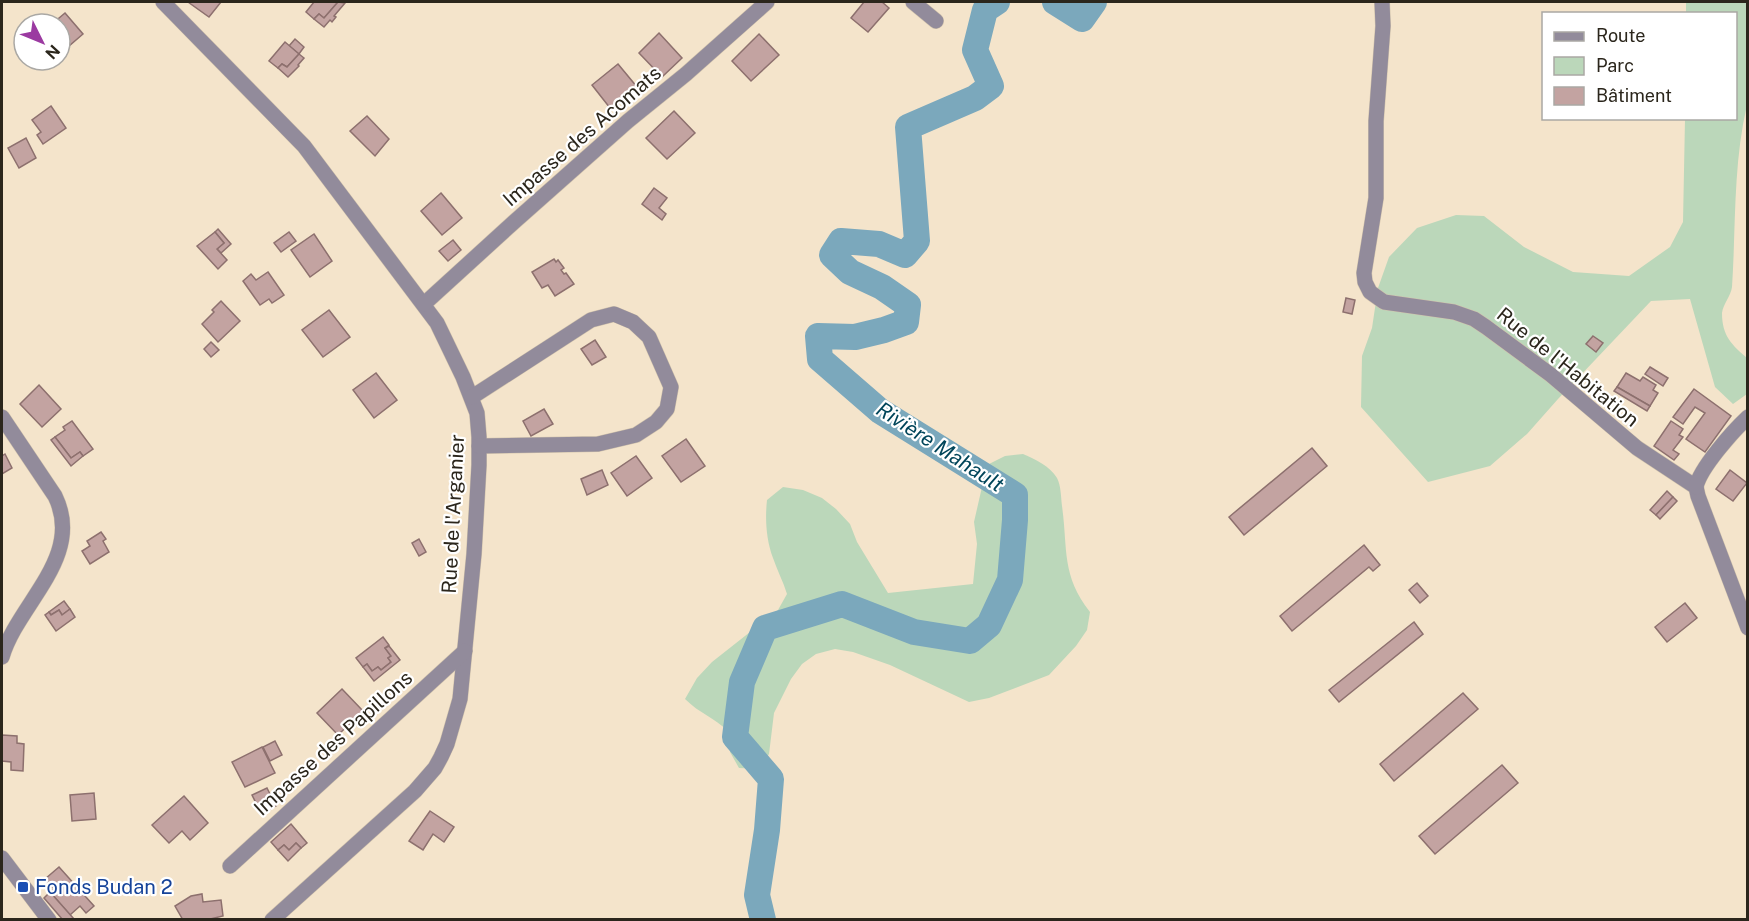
<svg xmlns="http://www.w3.org/2000/svg" width="1749" height="921" font-family="'Public Sans',sans-serif">
  <style>
    .green { fill: #bbd7ba }
    .lines { fill: none; stroke-linecap: round; stroke-linejoin: round }
    .river { stroke: #7ba8bc; stroke-width: 26 }
    .building { fill: #c3a3a1; stroke: #8d706e; stroke-width: 1.5 }
    .minor-casing { stroke: #d0c2ac; stroke-width: 16 }
    .minor { stroke: #928b9b; stroke-width: 15 }
    .transit-dot { fill: #1a4fb4; stroke: #fff; stroke-width: 2 }
    .labels { text-anchor: middle; stroke-width: 4.5; stroke-linejoin: round; paint-order: stroke }
    .street-label { font-size: 20px; fill: #2b261c; stroke: #fff }
    .transit-label { font-size: 20px; fill: #164399; stroke: #fff; text-anchor: start }
    .water-label { font-size: 21px; font-style: italic; fill: #01455a; stroke: #fff }
  </style>
  <rect width="100%" height="100%" fill="#f4e4cb"/>
  <g class="green">
    <path d="M1686,2H1747V105C1733,164 1736,227 1732,287C1731,296 1723,304 1722,313C1722,336 1732,345 1747,358V394L1733,404L1715,387L1690,299L1651,301L1558,399L1527,434L1490,466L1428,482L1361,407L1362,356L1372,328L1378,288L1389,257L1417,228L1456,215L1484,216L1524,247L1573,272L1629,276L1670,247L1683,222L1685,119L1736,118V14L1686,13Z"/>
    <path d="M1023,454C1035,459 1050,466 1057,478C1061,485 1061,498 1062,506C1068,549 1061,575 1090,612L1087,630L1076,646L1049,675L989,698L969,702L890,665L853,652L835,649L816,654L802,664L791,679L774,713L769,754L759,769L739,768L730,752L729,732C714,717 700,714 685,699L697,678L712,662L778,610L787,594C783,581 777,570 773,558C766,539 765,519 767,500L783,487L803,490L822,498L836,509L850,524L857,542L888,593L973,584L977,544L974,522L987,465L1005,456Z"/>
  </g>
  <g class="lines">
    <g class="river">
      <path d="M1055,2L1082,19L1094,2"/>
      <path d="M763,920L757,895L767,830L771,779L735,737L742,682L765,628L842,604L914,632L970,641L989,625L1010,580L1015,520V495L880,411L820,359L818,336L855,337L884,330L906,322L908,305L882,287L850,272L832,255L841,241L879,244L905,255L917,241L908,127L975,98L991,86L975,50L985,10L997,2"/>
    </g>
  </g>
  <g class="building">
    <path d="M188,2H221L209,17Z"/>
    <path d="M314,2H338L324,18L319,14L314,19L306,12Z"/>
    <path d="M338,2L345,3L334,16L336,17L332,22L330,20L324,27L314,19L319,14L324,18Z"/>
    <path d="M864,2H882L889,8L868,32L851,18Z"/>
    <path d="M65,13L83,34L61,53L63,56L60,59V24H52Z"/>
    <path d="M659,33L682,58L662,77L639,53Z"/>
    <path d="M759,34L779,55L751,81L732,61Z"/>
    <path d="M295,39L304,47L299,54L289,46Z"/>
    <path d="M285,42L299,54L287,67L282,64L278,68L269,61Z"/>
    <path d="M299,54L304,58L298,65L299,66L288,77L278,68L282,64L287,67Z"/>
    <path d="M618,64L637,87L610,108L592,85Z"/>
    <path d="M51,106L66,128L43,144L37,135L41,132L32,120Z"/>
    <path d="M674,111L695,133L667,159L646,138Z"/>
    <path d="M367,116L389,139L375,156L350,131Z"/>
    <path d="M26,138L36,158L19,168L8,148Z"/>
    <path d="M654,188L667,198L659,208L666,214L662,220L642,204Z"/>
    <path d="M441,193L462,218L442,235L421,211Z"/>
    <path d="M218,229L231,244L221,253L217,249L224,243L215,232Z"/>
    <path d="M215,232L224,243L217,249L227,260L218,269L197,246Z"/>
    <path d="M289,232L296,241L281,252L274,243Z"/>
    <path d="M314,234L332,261L310,277L291,250Z"/>
    <path d="M453,240L461,250L448,261L439,251Z"/>
    <path d="M554,259L556,262L558,260L564,268L561,270L564,274L566,273L574,284L555,296L548,285L542,288L532,272Z"/>
    <path d="M268,272L284,295L272,303L269,299L260,305L243,281L251,274L256,280Z"/>
    <path d="M1346,298L1355,300L1352,314L1343,312Z"/>
    <path d="M221,301L240,321L218,342L202,324L214,312L212,310Z"/>
    <path d="M329,310L350,337L323,357L302,330Z"/>
    <path d="M1593,336L1603,343L1596,352L1586,344Z"/>
    <path d="M595,340L606,357L592,365L581,349Z"/>
    <path d="M211,342L219,350L211,357L204,349Z"/>
    <path d="M1650,367L1668,378L1663,386L1645,374Z"/>
    <path d="M376,373L397,400L374,418L353,390Z"/>
    <path d="M1626,373L1640,381L1643,377L1656,385L1653,390L1658,393L1650,406L1617,387Z"/>
    <path d="M39,385L61,409L42,427L20,404Z"/>
    <path d="M1617,387L1650,406L1647,411L1614,391Z"/>
    <path d="M1694,389L1731,416L1705,452L1686,439L1705,413L1695,407L1683,424L1673,417Z"/>
    <path d="M544,409L553,424L531,436L523,421Z"/>
    <path d="M72,421L93,449L83,456L80,452L71,458L55,437L65,430L63,427Z"/>
    <path d="M1671,421L1683,429L1679,435L1683,437L1673,450L1679,454L1674,460L1654,446Z"/>
    <path d="M55,437L71,458L80,452L83,456L71,466L51,440Z"/>
    <path d="M686,439L705,466L681,482L662,456Z"/>
    <path d="M1312,448L1327,466L1244,535L1229,517Z"/>
    <path d="M5,454L12,468L2,474V456Z"/>
    <path d="M636,456L652,478L627,496L611,473Z"/>
    <path d="M602,470L608,485L587,495L581,479Z"/>
    <path d="M1730,470L1747,483L1733,501L1716,489Z"/>
    <path d="M1667,491L1673,497L1656,515L1650,510Z"/>
    <path d="M1673,497L1677,501L1660,519L1656,515Z"/>
    <path d="M101,532L106,539L103,541L109,552L90,564L82,551L90,546L87,541Z"/>
    <path d="M419,539L426,552L419,556L412,543Z"/>
    <path d="M1364,545L1380,565L1373,571L1369,567L1292,631L1280,616Z"/>
    <path d="M1417,583L1428,596L1420,603L1409,590Z"/>
    <path d="M64,601L70,609L62,615L59,610L51,615L49,612Z"/>
    <path d="M1685,603L1697,618L1667,642L1655,627Z"/>
    <path d="M70,609L75,617L56,631L45,615L49,612L51,615L59,610L62,615Z"/>
    <path d="M1414,622L1423,634L1339,702L1329,690Z"/>
    <path d="M383,637L389,645L385,648L391,656L388,658L391,662L381,670L378,667L372,671L367,664L363,667L356,658Z"/>
    <path d="M389,646L400,660L374,681L363,667L367,664L372,671L378,667L381,670L391,662L388,658L391,656L385,648Z"/>
    <path d="M342,689L363,711L338,735L317,713Z"/>
    <path d="M1463,693L1478,709L1394,781L1380,764Z"/>
    <path d="M2,735L17,736V743L24,744L23,771L11,770V762L2,761Z"/>
    <path d="M275,741L282,755L270,761L263,747Z"/>
    <path d="M262,747L275,773L245,787L232,762Z"/>
    <path d="M1502,765L1518,783L1435,854L1419,836Z"/>
    <path d="M267,788L276,806L261,813L252,795Z"/>
    <path d="M94,793L96,819L72,821L70,795Z"/>
    <path d="M184,796L208,823L190,840L182,831L169,843L152,825Z"/>
    <path d="M430,811L454,827L444,842L433,834L423,850L409,841Z"/>
    <path d="M291,824L307,843L301,848L296,843L289,850L284,845L278,850L271,842Z"/>
    <path d="M296,843L301,848L288,861L278,850L284,845L289,850Z"/>
    <path d="M59,867L94,906L86,913L80,906L70,915L50,892L54,889L45,879Z"/>
    <path d="M50,892L74,919L73,920H63L44,898Z"/>
    <path d="M202,894L203,902L221,900L223,916L206,920H183L175,906L191,896Z"/>
  </g>
  <g class="lines">
    <g class="minor-casing">
      <g id="minor">
        <path d="M163,2L304,146L437,323L463,377L477,413L479,437V465L474,554L460,699L447,744L441,757L435,768L415,791L272,920"/>
        <path d="M913,2L936,21"/>
        <path d="M1382,2L1383,26L1376,121V198L1364,273L1365,282L1370,292L1384,302L1454,312L1474,319L1486,327L1551,375L1637,448L1696,487L1698,496L1748,628"/>
        <path d="M424,304L514,222L628,121L686,74L767,2"/>
        <path d="M472,397L591,320L614,314L633,322L649,337L671,387L667,409L656,422L636,435L598,444L479,446"/>
        <path d="M2,417L55,496C85,557 18,603 2,657"/>
        <path d="M1696,487C1700,468 1733,431 1748,417"/>
        <path d="M2,858L49,920"/>
        <path d="M230,866L465,651"/>
      </g>
    </g>
    <use href="#minor" class="minor"/>
  </g>
  <rect class="transit-dot" x="17" y="881" width="12" height="12" rx="3"/>
  <g class="labels">
    <g class="street-label">
      <text transform="translate(582 136) rotate(-41)" y="7">Impasse des Acomats</text>
      <text transform="translate(1568 367) rotate(39)" y="7">Rue de l'Habitation</text>
      <text transform="translate(453 514) rotate(-87)" y="7">Rue de l'Arganier</text>
      <text transform="translate(333 743) rotate(-42)" y="7">Impasse des Papillons</text>
    </g>
    <g class="transit-label">
      <text x="35" y="894">Fonds Budan 2</text>
    </g>
    <g class="water-label">
      <text transform="translate(940 447) rotate(33)" y="7">Rivière Mahault</text>
    </g>
  </g>
  <rect width="1749" height="921" fill="none" stroke="#2b261c" stroke-width="6"/>
  <rect x="1542" y="12" width="195" height="108" fill="#ffffff" stroke="#aaa8a4" stroke-width="1.5"/>
  <rect x="1554" y="32" width="30" height="9" fill="#928b9b" stroke="#aaa8a4" stroke-width="1.5"/>
  <text x="1596" y="42" font-size="18" fill="#2b261c">Route</text>
  <rect x="1554" y="57" width="30" height="18" fill="#bbd7ba" stroke="#aaa8a4" stroke-width="1.5"/>
  <text x="1596" y="72" font-size="18" fill="#2b261c">Parc</text>
  <rect x="1554" y="87" width="30" height="18" fill="#c3a3a1" stroke="#aaa8a4" stroke-width="1.5"/>
  <text x="1596" y="102" font-size="18" fill="#2b261c">Bâtiment</text>
  <g transform="translate(42 42) rotate(133)"><circle r="28" fill="#ffffff" stroke="#aaa8a4" stroke-width="1.5"/>
  <path d="M0-4.5L10 22L0 15L-10 22Z" fill="#9b3aa1"/>
  <text y="-9" font-size="16" font-weight="bold" text-anchor="middle" fill="#2b261c">N</text>
  </g>
</svg>
